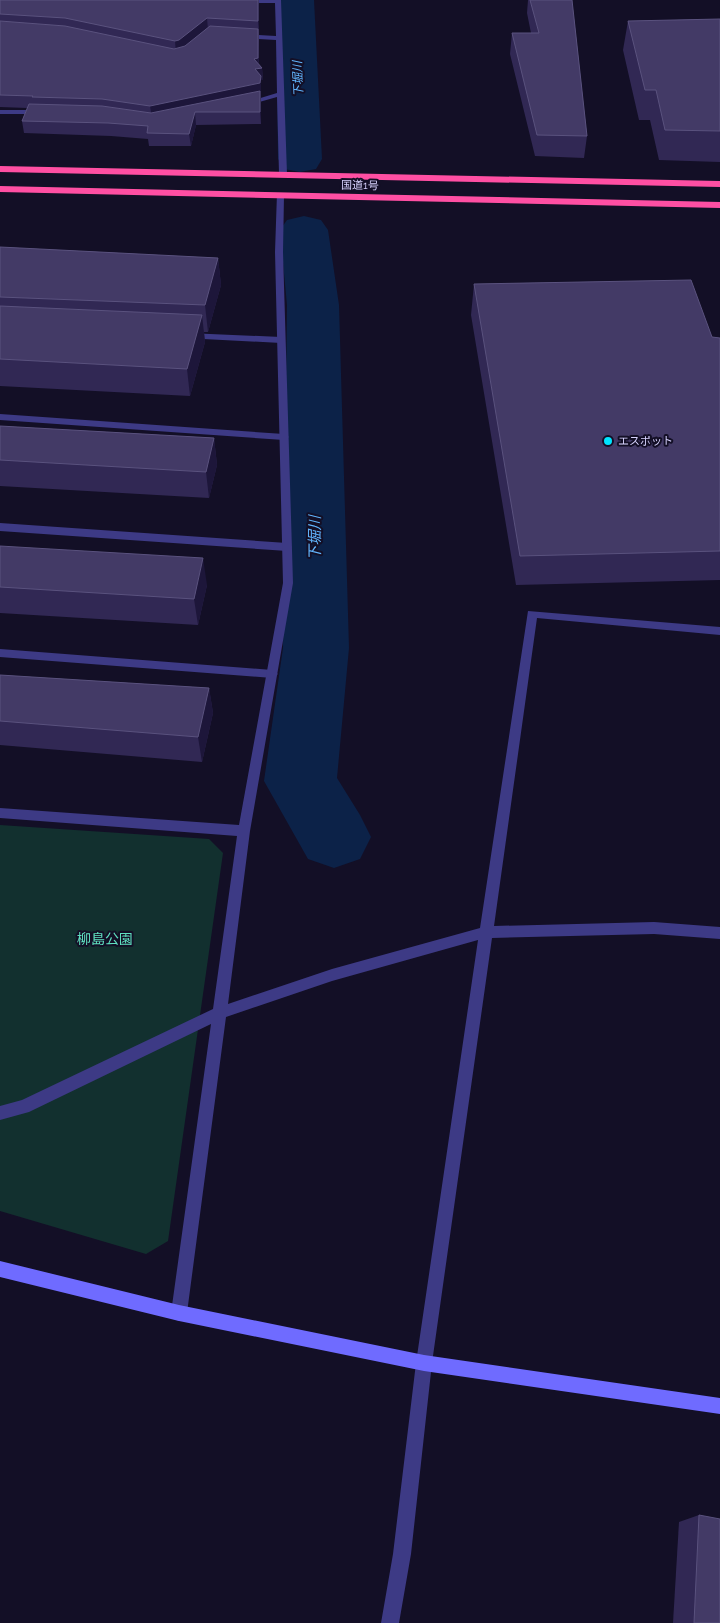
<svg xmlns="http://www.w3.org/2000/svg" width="720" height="1623" font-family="Raleway,'Noto Sans JP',sans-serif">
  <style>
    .green { fill: #12302f }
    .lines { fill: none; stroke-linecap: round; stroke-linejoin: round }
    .river { fill: #0c2248; fill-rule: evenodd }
    .lane { fill: #3d3a85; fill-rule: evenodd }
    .street { fill: #3d3a85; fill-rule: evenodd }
    .secondary { fill: #6f6bff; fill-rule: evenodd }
    .highway { fill: #ff4fa3; fill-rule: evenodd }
    .wall { fill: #312854 }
    .shaded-wall { fill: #1d163a }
    .building { fill: #433a66; stroke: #5a527e }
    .poi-dot { fill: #00e5ff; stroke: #130f26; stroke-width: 2 }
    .labels { text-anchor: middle; stroke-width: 4; stroke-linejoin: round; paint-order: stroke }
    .far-street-label { font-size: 11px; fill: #d9d4ff; stroke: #130f26 }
    .far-poi-label { font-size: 11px; fill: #d9d4ff; stroke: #130f26; text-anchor: start }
    .far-water-label { font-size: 12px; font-style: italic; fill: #62b6ff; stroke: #130f26 }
    .park-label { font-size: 14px; fill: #5fe0c0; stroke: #130f26 }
    .water-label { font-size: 15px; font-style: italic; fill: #62b6ff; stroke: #130f26 }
  </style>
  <rect width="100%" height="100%" fill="#130f26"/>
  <path class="green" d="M0,825L209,839L223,853L168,1241L146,1254L0,1211Z"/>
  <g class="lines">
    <g class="river">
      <path d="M276,0H314L322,159L316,169L300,172L284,169L278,159Z"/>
      <path d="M304,216L321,220L328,230L339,305L349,648L337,778L360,815L371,837L360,859L334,868L308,859L264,781L283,648L287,305L280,230L287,220Z"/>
    </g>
    <g class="lane">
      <path d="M187,333L281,337L285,340L281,343L184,338L183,336Z"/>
      <path d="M0,414L284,434L289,437L284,440L0,420Z"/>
      <path d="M0,523L287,543L292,547L287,551L0,531Z"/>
      <path d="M0,649L272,670L278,674L272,678L0,657Z"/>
    </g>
    <g class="street">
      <path d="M243,0H281L287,174L283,176L279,174L277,97L245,106L241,104L277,93L276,40L242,38L239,36L242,34L276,36L275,3H241V1Z"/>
      <path d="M0,110H42L46,112L42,114H0Z"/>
      <path d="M277,193L284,195L283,252L293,583L250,831L228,1004L332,969L480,928L528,611L720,627V635L537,618L494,926L654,922L720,927V939L654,934L492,938L432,1363L411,1554L399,1623H381L393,1554L416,1363L478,940L332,981L226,1017L187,1313L185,1319L179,1321L173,1319L171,1313L211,1024L29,1112L0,1120V1106L22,1100L213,1009L237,836L0,818V808L239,825L283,583L275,252Z"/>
    </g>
    <path class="secondary" d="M0,1261L179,1305L424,1355L720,1398V1414L424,1371L179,1321L0,1277Z"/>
    <g class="highway">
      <path d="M0,166L720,181V187L0,172Z"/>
      <path d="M0,186L720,202V208L0,192Z"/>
    </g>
  </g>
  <g class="wall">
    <path d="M0,0H259V64L262,68L263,80H261V124L196,125L191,146H149L148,139L111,136L24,133L22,121L27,108L0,107Z"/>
    <path d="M528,0H572L587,136L584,158L535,156L510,54L512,33H531L527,13Z"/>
    <path d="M720,19V162L659,160L650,120H639L623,50L628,21Z"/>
    <path d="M0,247L218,258L221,285L208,332H204L205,342L190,396L0,386Z"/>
    <path d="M474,284L712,337L720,338V580L516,585L471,315Z"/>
    <path d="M0,426L214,438L217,465L209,498L0,486Z"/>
    <path d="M0,546L207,585L198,625L0,613Z"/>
    <path d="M0,675L209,688L213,713L202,762L0,745Z"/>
    <path d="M699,1515L720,1623H673L679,1522Z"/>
  </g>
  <g class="shaded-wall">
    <path d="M258,0L259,5V33L258,21Z"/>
    <path d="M207,18L208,30L176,53L175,41Z"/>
    <path d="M258,29L259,69L262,68L263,80H261V124L260,112V95L152,118L150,106L254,59Z"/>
    <path d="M195,112L196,125L191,146L189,134Z"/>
    <path d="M218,258L221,285L208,332L205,305Z"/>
    <path d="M202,315L205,342L190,396L187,369Z"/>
    <path d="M214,438L217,465L209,498L206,472Z"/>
    <path d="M203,558L207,585L198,625L194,599Z"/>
    <path d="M209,688L213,713L202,762L198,737Z"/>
  </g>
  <g class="building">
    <path d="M0,0H258V21L207,18L179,40L175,41L65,18L0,14Z"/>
    <path d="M530,0H572L587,136L537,135L512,33H539Z"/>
    <path d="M720,19V131L665,130L656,90H645L628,21Z"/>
    <path d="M0,21L65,26L174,49L185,46L210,26L258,29V58L254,59L262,68L255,69L261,76L260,83L150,106L102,99L32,97L33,96L0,95Z"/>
    <path d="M260,91V112H195L189,134L147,133L148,126L108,123L22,121L29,104L102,106L151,113Z"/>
    <path d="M0,247L218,258L205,305L0,297Z"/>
    <path d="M691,280L712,337L720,338V551L520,556L474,284Z"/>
    <path d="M0,306L202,315L187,369L0,359Z"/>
    <path d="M0,426L214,438L206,472L0,460Z"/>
    <path d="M0,546L203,558L194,599L0,587Z"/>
    <path d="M0,675L209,688L198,737L0,721Z"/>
    <path d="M699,1515L720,1519V1623H694Z"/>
  </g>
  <circle class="poi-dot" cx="608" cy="441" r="5"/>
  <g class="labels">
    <g class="far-street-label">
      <text transform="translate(360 185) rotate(1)" y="4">国道1号</text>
    </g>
    <g class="far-poi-label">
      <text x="618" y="445">エスポット</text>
    </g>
    <g class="far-water-label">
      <text transform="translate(298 79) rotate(-92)" y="4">下堀川</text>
    </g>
    <g class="park-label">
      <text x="105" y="944">柳島公園</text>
    </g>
    <g class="water-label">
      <text transform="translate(315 538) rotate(-90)" y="5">下堀川</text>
    </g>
  </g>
</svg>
